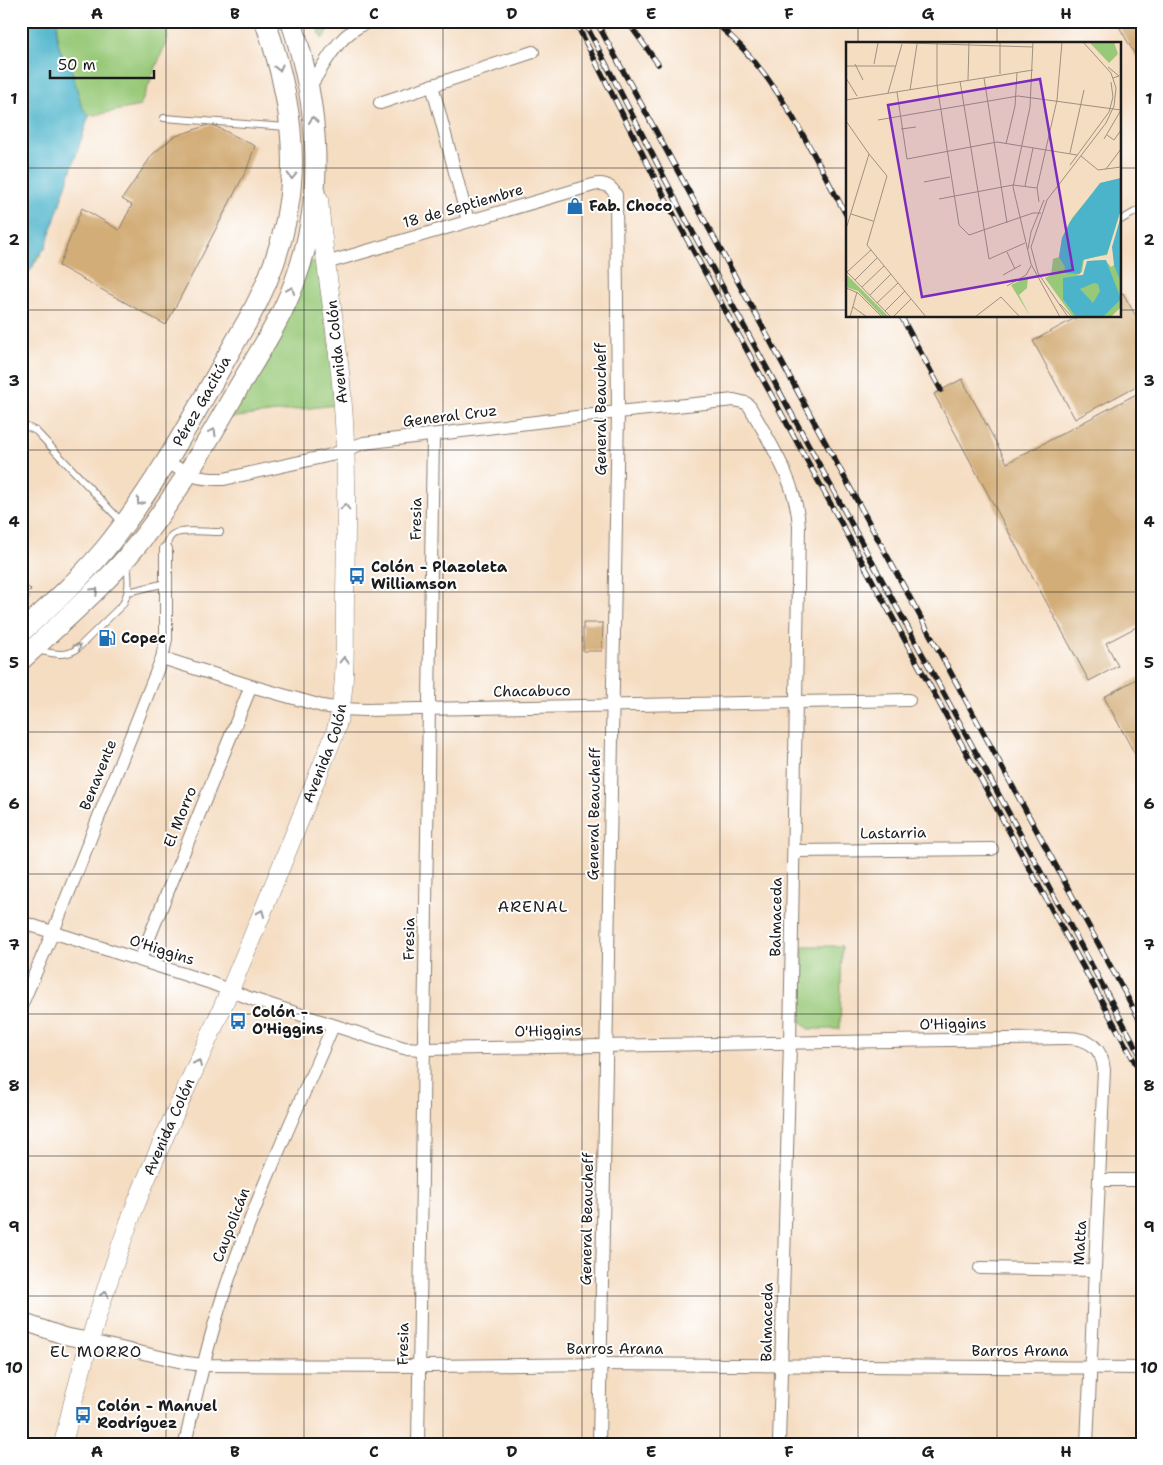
<svg xmlns="http://www.w3.org/2000/svg" width="1163" height="1465" font-family="'Shantell Sans',sans-serif">
  <style>
    .green { fill: #98c978; stroke: #5a724a }
    .water { fill: #4cb4ca; stroke: #346873 }
    .building { fill: #d3ad78 }
    .lines { fill: none; stroke-linecap: round; stroke-linejoin: round }
    .service-casing { stroke: #887c6f; stroke-width: 8 }
    .minor-casing { stroke: #887c6f; stroke-width: 14 }
    .tertiary-casing { stroke: #887c6f; stroke-width: 18 }
    .secondary-casing { stroke: #887c6f; stroke-width: 19 }
    .primary-casing { stroke: #887c6f; stroke-width: 22 }
    .service { stroke: #fff; stroke-width: 6 }
    .minor { stroke: #fff; stroke-width: 12 }
    .tertiary { stroke: #fff; stroke-width: 16 }
    .secondary { stroke: #fff; stroke-width: 18 }
    .primary { stroke: #fff; stroke-width: 20 }
    .rail-casing { stroke: #1c1c1c; stroke-width: 5.5 }
    .rail { stroke: #fff; stroke-width: 4; stroke-dasharray: 11; stroke-linecap: butt }
    .oneway { stroke: #999 }
    .grid { fill: none; stroke: #1c1c1c; stroke-width: 1; stroke-opacity: 0.55 }
    .labels { text-anchor: middle; stroke-width: 4; stroke-linejoin: round; paint-order: stroke }
    .street-label { font-size: 15px; fill: #1c1c1c; stroke: #fff }
    .poi-label { font-size: 15px; font-weight: bold; fill: #1c1c1c; stroke: #fff; text-anchor: start }
    .neighbourhood-label { font-size: 16px; letter-spacing: 1px; fill: #1c1c1c; stroke: #fff }
    .inset-road { fill: none; stroke: #9e9080; stroke-width: 1 }
    .view { fill: #7b2cbf; fill-opacity: 0.15; stroke: #7b2cbf; stroke-width: 2.5 }
    .inset-edge { fill: none; stroke: #1c1c1c; stroke-width: 2.5 }
    .neatline { fill: none; stroke: #1c1c1c; stroke-width: 2 }
    .grid-label { font-size: 16px; text-anchor: middle; font-weight: bold; fill: #1c1c1c }
  </style>
  <rect width="100%" height="100%" fill="#fff"/>
  <filter id="ink" filterUnits="userSpaceOnUse"><feTurbulence type="fractalNoise" baseFrequency=".02" numOctaves="2"/><feDisplacementMap in="SourceGraphic" scale="10" xChannelSelector="R" yChannelSelector="G"/><feConvolveMatrix kernelMatrix="1 2 1 2 8 2 1 2 1" color-interpolation-filters="sRGB"/></filter>
  <filter id="wash" filterUnits="userSpaceOnUse"><feTurbulence type="fractalNoise" baseFrequency=".0096" numOctaves="4" result="noise"/><feDisplacementMap in="SourceGraphic" scale="20" xChannelSelector="R" yChannelSelector="G"/><feGaussianBlur stdDeviation="1.12" result="paint"/><feColorMatrix in="noise" values="0 0 0 0 0 0 0 0 0 0 0 0 0 0 0 0 0 1.4 0 .05"/><feComposite in="paint" operator="in"/></filter>
  <g filter="url(#wash)">
    <rect width="100%" height="100%" fill="#f5ddc2"/>
    <g class="green">
      <path d="M21,21H168L167,40L140,106L89,116L88,115L41,254L21,283Z"/>
      <path d="M315,21H332L325,36L322,39Z"/>
      <path d="M310,261L317,263L330,346L335,405L228,418Z"/>
      <path d="M802,946H842L840,1029H808L801,1021Z"/>
    </g>
    <path class="water" d="M21,21H58C55,32 58,48 64,58C67,62 69,64 71,68L82,107L89,116L45,249L36,257L33,267L21,283Z"/>
    <g id="blocks">
      <g class="building">
        <path d="M1116,21H1142V67Z"/>
        <path d="M211,124L255,146L247,169L166,325L59,266L82,208L119,230L132,205L122,199L153,154L173,137Z"/>
        <path d="M1123,293L1142,327V383L1075,419L1033,341L1079,316H1119V295Z"/>
        <path d="M962,379L1007,463L1142,391V624L1106,643L1118,666L1089,681L934,394Z"/>
        <path d="M21,580L31,590L21,599Z"/>
        <path d="M583,623H603L602,651H583Z"/>
        <path d="M1142,676V767L1104,697Z"/>
      </g>
    </g>
  </g>
  <g filter="url(#ink)">
    <use href="#blocks" fill-opacity="0" stroke="#887c6f" stroke-width="1"/>
    <g class="lines">
      <g class="service-casing">
        <g id="service">
          <path d="M164,118L287,127"/>
          <path d="M1119,221L1142,208"/>
          <path d="M21,424L36,431L118,518L120,523"/>
          <path d="M166,549C167,544 168,538 172,535C180,529 209,532 220,532"/>
          <path d="M128,592L166,583"/>
          <path d="M36,650C51,653 66,658 78,648L123,604C130,590 129,579 127,565"/>
        </g>
      </g>
      <g class="minor-casing">
        <g id="minor">
          <path d="M432,85L468,221"/>
          <path d="M309,88C327,61 337,35 369,21"/>
          <path d="M380,103L533,52"/>
          <path d="M326,263L593,185C604,182 611,186 616,195L618,412L599,1444"/>
          <path d="M166,461C188,475 197,480 224,479L331,455L364,443L618,412L734,400L746,403L750,407C771,445 797,483 799,527L790,1043L779,1444"/>
          <path d="M162,658L251,686L322,706L341,709L365,710L909,700"/>
          <path d="M794,851L992,849"/>
          <path d="M21,922L208,982L252,999L404,1048L423,1049L1066,1038C1088,1038 1102,1047 1104,1070L1087,1444"/>
          <path d="M140,960L251,686"/>
          <path d="M21,1006L53,932L162,658L166,639V549"/>
          <path d="M1099,1180H1142"/>
          <path d="M980,1268L1095,1270"/>
          <path d="M90,1341L187,1363L203,1365L428,1366L601,1364L1142,1368"/>
          <path d="M185,1444C196,1393 208,1342 224,1293C254,1201 295,1114 333,1026"/>
          <path d="M418,1444L433,435"/>
        </g>
      </g>
      <g class="tertiary-casing">
        <path id="tertiary" d="M21,1321L64,1336L90,1341"/>
      </g>
      <g class="secondary-casing">
        <g id="secondary">
          <path id="s1" d="M63,1444C81,1364 105,1286 134,1209C163,1136 198,1064 229,992C266,906 300,819 335,733C348,689 344,643 345,598C346,530 348,461 342,394C337,329 324,264 319,199"/>
        </g>
      </g>
      <g class="primary-casing">
        <g id="primary">
          <path id="s2" d="M21,632C50,606 80,579 105,549C162,479 203,397 248,320C304,220 303,128 265,21"/>
          <path d="M21,660C57,626 95,594 127,557C169,508 201,453 233,397C254,360 279,324 294,284C326,199 320,107 291,21"/>
        </g>
      </g>
      <use href="#service" class="service"/>
      <use href="#minor" class="minor"/>
      <use href="#tertiary" class="tertiary"/>
      <use href="#secondary" class="secondary"/>
      <use href="#primary" class="primary"/>
      <g class="rail-casing">
        <g id="rail">
          <path d="M575,21L666,200L725,310L1142,1075"/>
          <path d="M584,21L684,216L1142,1058"/>
          <path d="M596,21L1142,1024"/>
          <path d="M627,21L658,64"/>
          <path d="M713,21C776,70 809,148 847,216"/>
          <path d="M901,316L941,390"/>
        </g>
      </g>
      <use href="#rail" class="rail"/>
    </g>
    <defs><path id="oneway-chevron" d="M-2-3.5L2.5 0L-2 3.5" fill="none" stroke-width="1.6" stroke-linecap="round" stroke-linejoin="round" transform="scale(1.25)"/></defs>
    <g class="oneway">
      <use href="#oneway-chevron" transform="translate(279 68) rotate(76)"/>
      <use href="#oneway-chevron" transform="translate(313 120) rotate(-96)"/>
      <use href="#oneway-chevron" transform="translate(292 176) rotate(92)"/>
      <use href="#oneway-chevron" transform="translate(291 290) rotate(-67)"/>
      <use href="#oneway-chevron" transform="translate(213 432) rotate(-60)"/>
      <use href="#oneway-chevron" transform="translate(140 502) rotate(124)"/>
      <use href="#oneway-chevron" transform="translate(345 507) rotate(-90)"/>
      <use href="#oneway-chevron" transform="translate(95 591) rotate(-44)"/>
      <use href="#oneway-chevron" transform="translate(78 647) rotate(-39)"/>
      <use href="#oneway-chevron" transform="translate(344 660) rotate(-89)"/>
      <use href="#oneway-chevron" transform="translate(261 913) rotate(-68)"/>
      <use href="#oneway-chevron" transform="translate(198 1063) rotate(-66)"/>
      <use href="#oneway-chevron" transform="translate(105 1294) rotate(-73)"/>
    </g>
  </g>
  <path class="grid" d="M166,21V1444M304,21V1444M443,21V1444M582,21V1444M720,21V1444M858,21V44M997,21V44M21,168H847M1119,168H1142M21,310H847M1119,310H1142M858,316V1444M997,316V1444M21,450H1142M21,592H1142M21,732H1142M21,874H1142M21,1014H1142M21,1156H1142M21,1296H1142"/>
  <defs>
    <g id="shop-bare" transform="scale(1.35)"><path d="M-5-2.5h2.3a2.7 3.5 0 0 1 5.4 0H5L5.5 6h-11ZM-1.5-2.5h3a1.5 2.3 0 0 0-3 0Z" fill="#1f6fb2" stroke="#fff" stroke-width="2.5" paint-order="stroke"/></g>
    <g id="bus-bare" transform="scale(1.35)"><path d="M-5-6H5V4H4V6H2V4H-2V6H-4V4H-5ZM-3.5-4V0h7V-4ZM-3.5 1.2v1.5H-2V1.2ZM2 1.2v1.5H3.5V1.2Z" fill="#1f6fb2" stroke="#fff" stroke-width="2.5" paint-order="stroke"/></g>
    <g id="fuel-bare" transform="scale(1.35)"><path d="M-5.5-6h7V0h2V4h1.3V-2.5L3-4.5l.8-.8L6-3V5H2.5V1h-1V6h-7ZM-4.2-4.7v3.2H.2V-4.7Z" fill="#1f6fb2" stroke="#fff" stroke-width="2.5" paint-order="stroke"/></g>
  </defs>
  <g fill-rule="evenodd">
    <use href="#shop-bare" x="575" y="206"/>
    <use href="#bus-bare" x="357" y="576"/>
    <use href="#fuel-bare" x="107" y="638"/>
    <use href="#bus-bare" x="238" y="1021"/>
    <use href="#bus-bare" x="83" y="1415"/>
  </g>
  <g class="labels">
    <g class="street-label">
      <text transform="translate(463 206) rotate(-16)" y="5">18 de Septiembre</text>
      <text transform="translate(337 352) rotate(-96)" y="5">Avenida Colón</text>
      <text dy="5" stroke="none"><textPath href="#s2" startOffset="295">Pérez Gacitúa</textPath></text>
      <text transform="translate(601 409) rotate(-90)" y="5">General Beaucheff</text>
      <text transform="translate(450 416) rotate(-7)" y="5">General Cruz</text>
      <text transform="translate(416 519) rotate(-89)" y="5">Fresia</text>
      <text transform="translate(532 691) rotate(-1)" y="5">Chacabuco</text>
      <text dy="5" stroke="none"><textPath href="#s1" startOffset="740">Avenida Colón</textPath></text>
      <text transform="translate(98 775) rotate(-68)" y="5">Benavente</text>
      <text transform="translate(594 814) rotate(-89)" y="5">General Beaucheff</text>
      <text transform="translate(180 817) rotate(-68)" y="5">El Morro</text>
      <text transform="translate(893 833) rotate(-1)" y="5">Lastarria</text>
      <text transform="translate(776 917) rotate(-89)" y="5">Balmaceda</text>
      <text transform="translate(409 939) rotate(-89)" y="5">Fresia</text>
      <text transform="translate(162 950) rotate(18)" y="5">O'Higgins</text>
      <text transform="translate(953 1024) rotate(-1)" y="5">O'Higgins</text>
      <text transform="translate(548 1031) rotate(-1)" y="5">O'Higgins</text>
      <text dy="5" stroke="none"><textPath href="#s1" startOffset="335">Avenida Colón</textPath></text>
      <text transform="translate(587 1219) rotate(-89)" y="5">General Beaucheff</text>
      <text transform="translate(231 1225) rotate(-69)" y="5">Caupolicán</text>
      <text transform="translate(1080 1243) rotate(-87)" y="5">Matta</text>
      <text transform="translate(767 1322) rotate(-89)" y="5">Balmaceda</text>
      <text transform="translate(403 1344) rotate(-89)" y="5">Fresia</text>
      <text x="615" y="1354">Barros Arana</text>
      <text x="1020" y="1356">Barros Arana</text>
    </g>
    <g class="poi-label">
      <text x="589" y="211">Fab. Choco</text>
      <text x="371" y="572">Colón - Plazoleta<tspan x="371" dy="17">Williamson</tspan></text>
      <text x="121" y="643">Copec</text>
      <text x="252" y="1017">Colón -<tspan x="252" dy="17">O'Higgins</tspan></text>
      <text x="97" y="1411">Colón - Manuel<tspan x="97" dy="17">Rodríguez</tspan></text>
    </g>
    <g class="neighbourhood-label">
      <text x="533" y="912">ARENAL</text>
      <text x="96" y="1357">EL MORRO</text>
    </g>
  </g>
  <g transform="translate(846 42)">
    <rect width="275" height="275" fill="#f5ddc2"/>
    <path d="M243,0H268L272,12L263,21ZM275,136V167L261,213L238,217L236,230L231,233H237L244,219L259,218L265,225L268,223L275,175V265L265,275H227L199,236L205,233L207,217L213,215L216,196L226,176L255,141ZM0,232L43,275H37L12,249L0,245ZM182,235L181,246L173,253L184,274L165,243Z" fill="#98c978"/>
    <path d="M275,136V167L261,212L237,218L234,232L218,231L219,225L213,215L216,196L224,180L254,141ZM275,174V241L268,223L266,205ZM260,218L275,257L257,275H230L217,257V236L237,233L241,219ZM248,241L252,242L254,249L247,261L234,247Z" fill="#4cb4ca" fill-rule="evenodd"/>
    <path class="inset-road" d="M30,0L187,5M91,0V43L113,183L123,193L187,171H195M187,0L184,65L167,145L185,222L214,275M9,22L17,38M28,22L32,1M0,24H49M262,25L273,34L267,36M154,32V0M0,36L11,54M138,36L161,181M122,38L123,0M114,39L143,217L179,201M64,48L71,2M51,50L61,117L151,100L231,113M42,51L56,2M0,58L187,28M32,78L172,54L275,68M0,79L23,112L0,187M55,87L70,85M261,93L268,98L275,88M258,97L275,68M160,102L169,64L171,31M224,111L238,48M23,112L41,134L21,203L80,275M235,114L252,128L275,125M224,123L263,70L267,55L265,40M260,127L275,107M78,140L104,135M179,144L187,106M93,157L167,143L191,146M193,160L191,146L211,58L216,0M5,172L27,179M182,207L185,190L198,158M161,210L169,227M0,229L45,275M0,231L25,208M157,233L175,223M9,238L31,216M161,244L180,233L185,224M16,245L38,224M0,246L12,251L36,275M24,253L45,232M31,261L52,241M214,262L226,275M7,265L21,275M39,269L59,249M4,275L11,250M47,275L65,257M129,275L155,255L174,275M222,275L192,231L185,205L201,158L260,81L268,64L270,46L265,31L237,0"/>
    <path class="view" d="M194,37L227,228L76,255L42,63Z"/>
    <rect width="275" height="275" class="inset-edge"/>
  </g>
  <rect width="1163" height="1465" fill="none" stroke="#fff" stroke-width="55"/>
  <path d="M50 70v8h104v-8" fill="none" stroke="#1c1c1c" stroke-width="2.5"/>
  <text x="58" y="70" font-size="15" fill="#1c1c1c" stroke="#ffffff" stroke-width="4" paint-order="stroke">50 m</text>
  <rect x="28" y="28" width="1108" height="1410" class="neatline"/>
  <g class="grid-label">
    <text x="97" y="19">A</text>
    <text x="235" y="19">B</text>
    <text x="374" y="19">C</text>
    <text x="512" y="19">D</text>
    <text x="651" y="19">E</text>
    <text x="789" y="19">F</text>
    <text x="928" y="19">G</text>
    <text x="1066" y="19">H</text>
    <text x="14" y="104">1</text>
    <text x="1149" y="104">1</text>
    <text x="14" y="245">2</text>
    <text x="1149" y="245">2</text>
    <text x="14" y="386">3</text>
    <text x="1149" y="386">3</text>
    <text x="14" y="527">4</text>
    <text x="1149" y="527">4</text>
    <text x="14" y="668">5</text>
    <text x="1149" y="668">5</text>
    <text x="14" y="809">6</text>
    <text x="1149" y="809">6</text>
    <text x="14" y="950">7</text>
    <text x="1149" y="950">7</text>
    <text x="14" y="1091">8</text>
    <text x="1149" y="1091">8</text>
    <text x="14" y="1232">9</text>
    <text x="1149" y="1232">9</text>
    <text x="14" y="1373">10</text>
    <text x="1149" y="1373">10</text>
    <text x="97" y="1457">A</text>
    <text x="235" y="1457">B</text>
    <text x="374" y="1457">C</text>
    <text x="512" y="1457">D</text>
    <text x="651" y="1457">E</text>
    <text x="789" y="1457">F</text>
    <text x="928" y="1457">G</text>
    <text x="1066" y="1457">H</text>
  </g>
</svg>
